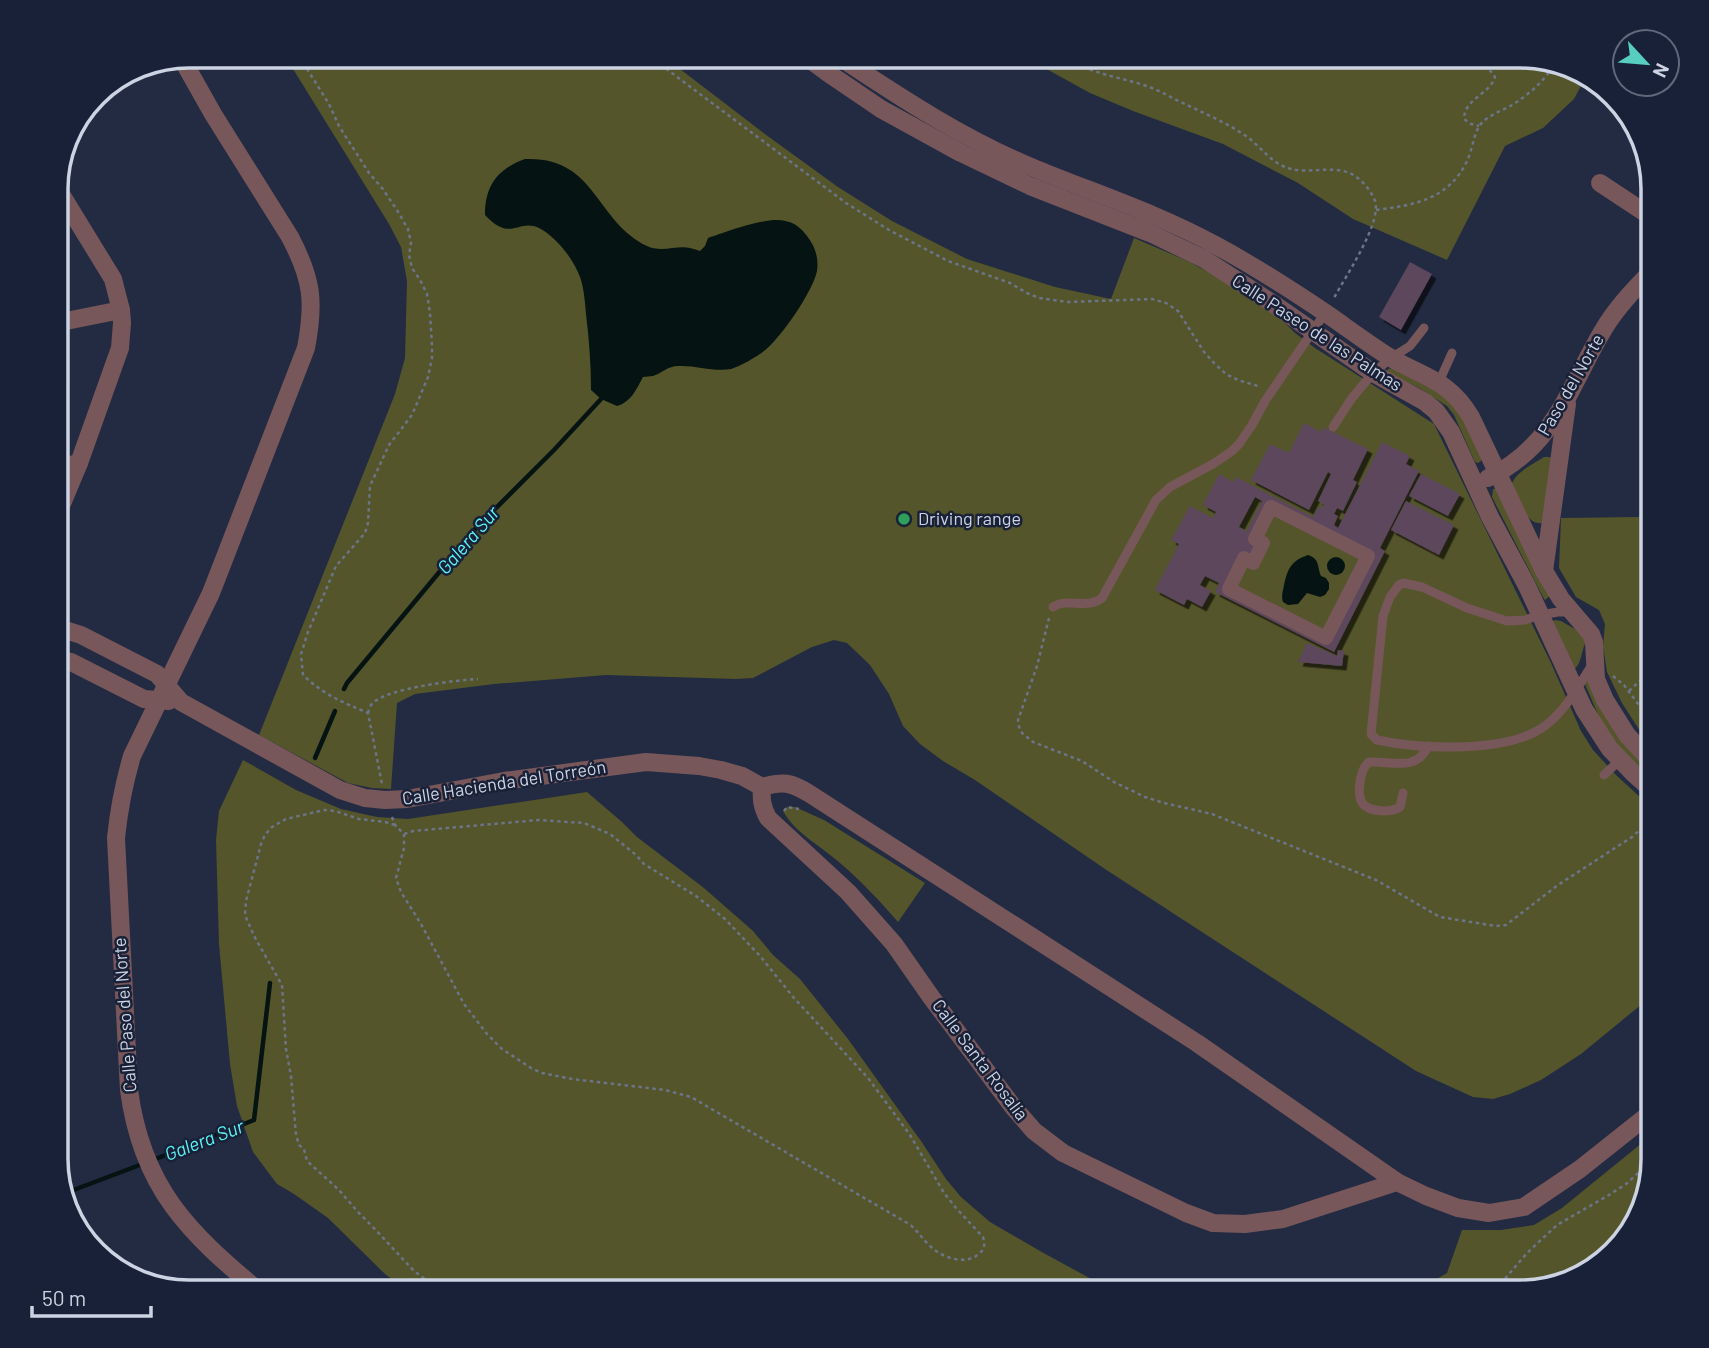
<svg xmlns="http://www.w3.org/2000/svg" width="1709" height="1348" font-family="Barlow,sans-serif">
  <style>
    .green { fill: #54552a }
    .water { fill: #061313 }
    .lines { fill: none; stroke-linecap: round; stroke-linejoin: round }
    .stream { stroke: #061313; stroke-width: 4.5 }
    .building { fill: #5c465b; fill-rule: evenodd; filter: url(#shadow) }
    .path { stroke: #6c7487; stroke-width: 2.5; stroke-dasharray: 3.5 3.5; stroke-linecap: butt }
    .service { stroke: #78575a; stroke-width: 9 }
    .pedestrian { stroke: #78575a; stroke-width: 14 }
    .minor { stroke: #78575a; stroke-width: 18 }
    .leisure-dot { fill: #2e9e5b; stroke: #182137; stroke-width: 2.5 }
    .labels { text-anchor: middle; stroke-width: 5; stroke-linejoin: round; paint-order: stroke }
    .street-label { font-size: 18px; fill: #ccd3e2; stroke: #182137 }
    .poi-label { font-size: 18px; fill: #ccd3e2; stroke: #182137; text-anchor: start }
    .water-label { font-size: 19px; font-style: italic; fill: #5bf5f6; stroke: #182137 }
    .rim { fill: none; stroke: #ccd3e2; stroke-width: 3.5 }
  </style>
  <defs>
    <filter id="shadow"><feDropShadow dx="4.5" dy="4.5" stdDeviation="0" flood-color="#0009"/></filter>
  </defs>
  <rect width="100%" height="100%" fill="#222b42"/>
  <g class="green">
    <path d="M285,56H663L769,137L838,187L892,221L967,259L1055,287L1111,299L1134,238L1190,262L1231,285L1276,314L1295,333L1315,348L1434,424L1551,663L1581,731L1593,750L1617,776L1640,797L1653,804V995L1581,1054L1541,1080L1510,1094L1493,1099L1473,1097L1416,1071L1105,869L975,780L943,761L920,744L903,726L889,694L870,665L847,643L834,640L812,647L753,678L736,679L606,675L494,684L415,694L397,703L391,789L372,788L348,783L259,735L395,394L405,358L407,281L401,247L389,224Z"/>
    <path d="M1023,56H1520L1584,80L1574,99L1543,128L1505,146L1447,260L1353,219L1298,183L1223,144L1133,111L1090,93Z"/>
    <path d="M1392,368L1455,400L1482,456L1481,461L1478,463L1475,462L1454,415L1447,406L1419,388L1387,372L1388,369Z"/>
    <path d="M1544,457H1549L1553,459L1543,523C1526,526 1518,499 1511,486C1515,472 1532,465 1544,457Z"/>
    <path d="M1653,468V745L1640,731L1622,703L1607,672L1603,646L1605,624L1599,610L1576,597L1559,568L1561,518L1639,517Z"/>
    <path d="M1493,489H1496L1552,594L1545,600L1543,597L1492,497Z"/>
    <path d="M1555,620L1561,621L1580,632L1586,642C1580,653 1583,664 1571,672L1551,622Z"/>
    <path d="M1585,677L1653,770V783L1621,749L1600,719L1584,682Z"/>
    <path d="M243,760L296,790L341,809L377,817L408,819L587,792L622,822L637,837L704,888L753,931L773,955L800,979L848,1039L921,1141L946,1179L961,1197L990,1222L1040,1251L1115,1292H409L385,1274L328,1218L294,1194L277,1184L253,1152L237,1106L230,1064L219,944L216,840L219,811Z"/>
    <path d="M787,807H795L824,820L925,883L898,922C880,901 861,881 840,863C822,847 794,832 783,811Z"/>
    <path d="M1653,1134V1159L1620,1246L1578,1278L1520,1292H1399L1423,1287L1447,1273L1462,1230H1501L1534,1225L1562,1208Z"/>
  </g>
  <g class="water">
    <path d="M525,159C596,156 595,221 647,246C661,253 677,245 690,248C694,249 697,250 700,251L705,246L708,238C726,232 767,216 785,221C794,222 802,229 807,236C815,246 819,258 817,271C813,291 781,338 764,351C758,356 739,367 731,369C714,372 695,365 678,366C668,366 662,373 653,376C652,376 644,377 643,377C636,390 631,402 617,406L601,399L591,390C591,364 589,339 586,314C585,302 584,288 580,277C573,258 556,237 539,228C518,218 511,243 485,215C485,186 497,169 525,159Z"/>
    <path d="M1308,555C1320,559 1317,566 1321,576L1326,578L1329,583V589L1325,595L1320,597L1307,593L1298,604L1288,605L1283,602C1281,595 1283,592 1284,585C1288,568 1291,561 1308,555Z"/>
    <circle cx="1336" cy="566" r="9"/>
  </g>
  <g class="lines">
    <g class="stream">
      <path d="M344,689L347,683L476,528L554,450L601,399"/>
      <path d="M315,758L335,711"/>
      <path d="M153,1160L254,1120L270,983"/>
      <path d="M63,1194L145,1163"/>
    </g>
  </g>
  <g class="building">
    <path d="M1410,262L1432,274L1401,330L1379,317Z"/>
    <path d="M1304,423L1321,432L1323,427L1368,449L1353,480L1357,482L1343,511L1337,508L1334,514L1338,516L1334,525L1338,528L1382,442L1410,456L1406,464L1419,471L1380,548L1385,551L1334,652L1215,592L1219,583L1205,576L1200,585L1211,591L1202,607L1187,599L1184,605L1155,590L1179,544L1171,540L1190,506L1213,518L1216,512L1203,505L1219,474L1233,482L1236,477L1313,517L1318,507L1322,508L1324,504L1318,501L1331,474L1328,472L1309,510L1251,480L1270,444L1289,453ZM1255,497L1262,501L1247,531L1239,527ZM1271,507L1368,556L1326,638L1229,589L1244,558L1263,543L1255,539Z"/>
    <path d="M1421,474L1460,494L1448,516L1409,496Z"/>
    <path d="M1406,501L1454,525L1439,555L1391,530Z"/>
    <path d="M1307,643L1337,656L1338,650L1344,651L1342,666L1298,662Z"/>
  </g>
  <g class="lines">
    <g class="path">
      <path d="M301,56L304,64L329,104L339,126L369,173L382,188L397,210L408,229L411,243L409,255L412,268L420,280L427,294L430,313L432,346V358L428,377L412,415L389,445L370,486L368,523L365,533L336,566L308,632L301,654L303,675C324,695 342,702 368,713L382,784"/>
      <path d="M649,56L846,203L889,230L948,261L1010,283L1027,293L1039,298L1068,302L1152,299L1166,303L1178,311L1204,352L1215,364L1226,374L1238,380L1261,387"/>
      <path d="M1065,56C1073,60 1081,66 1089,69C1114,79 1141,81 1165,94C1191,108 1221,119 1246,136C1259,145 1268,159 1283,166C1308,178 1337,160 1359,179C1366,185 1372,193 1375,201C1382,223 1345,277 1334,298"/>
      <path d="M1474,56C1480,64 1490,68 1495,77C1490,94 1464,99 1464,119L1471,124L1479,126"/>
      <path d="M1376,210C1415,205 1449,199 1467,161C1472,151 1474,133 1480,125C1488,115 1502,111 1512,105C1528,95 1542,83 1552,68"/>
      <path d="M1653,530L1649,525L1648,520L1653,487"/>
      <path d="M1049,618L1037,666L1018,720L1019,727L1022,733L1033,742L1082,761L1114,782L1145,797L1164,803L1212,814L1376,880L1440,917L1496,926L1506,925L1558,885L1632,837L1653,818"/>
      <path d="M1613,676L1624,685L1653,724"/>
      <path d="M1629,691L1644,677L1651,667"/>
      <path d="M368,713C369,709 370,705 373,703C388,688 457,680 478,679"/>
      <path d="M784,811L787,807L799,809"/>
      <path d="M392,817L395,825L404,834V848L396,878L401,892L421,924L464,1004L487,1034L502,1049L531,1068L542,1073L572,1079L665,1090L691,1097L909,1224C917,1230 921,1237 928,1244C940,1257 965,1267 980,1253C985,1248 985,1244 983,1237L956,1208L944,1193L910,1135L868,1078L794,998L760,956L725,919L696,896L644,864L636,855L610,834L584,823L539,820L413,831L404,834"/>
      <path d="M395,825L385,822L359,819L335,811L324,810L286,819L272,827L265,835L261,844L246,901L245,915L254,936L282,985L286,1049L291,1076L296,1135L299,1145L304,1149L307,1161L339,1190L358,1212L372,1226L414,1271L442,1292"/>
      <path d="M1489,1292L1503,1281L1527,1253L1557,1225L1609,1195L1626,1184L1653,1160"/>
    </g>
    <g class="service">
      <path d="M1439,382L1452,353"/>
      <path d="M1333,427L1352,398L1373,373L1391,358L1410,346L1424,328"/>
      <path d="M1053,607C1068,597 1087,610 1102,598L1156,500L1170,487L1213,464L1232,451L1239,444L1252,425L1265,401L1325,313"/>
      <path d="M1572,612H1558L1540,615L1525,620L1507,621L1467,608L1422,587L1403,583L1399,585L1390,597L1383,616L1371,734L1377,740C1421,749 1509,754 1546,725C1567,709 1578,686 1592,665"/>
      <path d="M1604,775L1620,760"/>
      <path d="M1403,793L1400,807C1391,813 1370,812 1363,804C1356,795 1360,769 1369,762C1392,761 1417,772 1428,746"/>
    </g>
    <path class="pedestrian" d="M1271,507L1368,556L1326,638L1229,589L1244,558L1253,563L1263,543L1255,539Z"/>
    <g class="minor">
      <path d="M805,56L828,73L881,109L961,153L1030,186L1150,233L1204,259L1275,305L1373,373L1425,402L1436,411L1451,432L1490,517L1527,586L1584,709L1610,749L1633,773L1653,791"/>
      <path d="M838,56C901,98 965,140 1036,169C1097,194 1159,214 1217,246C1256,267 1293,291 1330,316C1350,330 1370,345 1391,358C1425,378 1449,380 1471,417L1544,571L1561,599L1591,634L1594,642L1596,679L1605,700L1627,735L1653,763"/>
      <path d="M182,59L213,114L290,237C312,279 315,301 306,348L211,593L132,756C124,783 119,809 116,838L129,1090C142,1188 188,1232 260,1292"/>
      <path d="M1600,183L1653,218"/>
      <path d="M56,323L121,310"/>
      <path d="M56,468L79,463"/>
      <path d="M1488,478C1554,446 1568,390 1602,332C1615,309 1634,289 1653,270"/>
      <path d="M56,518L79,463L120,348L122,323L121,310L113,279L56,186"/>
      <path d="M1544,571L1567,404"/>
      <path d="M56,630L62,629L81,635L157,674L181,702L340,790L365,798L385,800L407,799L504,781L646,762L699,766L721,770L742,776L762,787"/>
      <path d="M56,659L71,662L144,699L169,701"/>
      <path d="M762,787C783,781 791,782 810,794L1197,1043L1397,1182L1426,1196L1458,1208L1489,1213L1524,1207L1580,1169L1653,1111"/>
      <path d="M762,787C761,799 762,807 768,818L848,892L894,944L931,997L1014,1108L1034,1131L1063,1153L1186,1213L1213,1223L1245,1224L1283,1219L1397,1182"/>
    </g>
  </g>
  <circle class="leisure-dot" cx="904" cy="519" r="7"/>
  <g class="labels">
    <g class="street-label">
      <text transform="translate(1317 333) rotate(33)" y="6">Calle Paseo de las Palmas</text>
      <text transform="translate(1571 385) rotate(-60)" y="6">Paso del Norte</text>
      <text transform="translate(504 783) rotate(-9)" y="6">Calle Hacienda del Torreón</text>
      <text transform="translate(125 1015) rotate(-94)" y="6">Calle Paso del Norte</text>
      <text transform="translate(980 1060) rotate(53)" y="6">Calle Santa Rosalía</text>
    </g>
    <g class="poi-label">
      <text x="918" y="525">Driving range</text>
    </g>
    <g class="water-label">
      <text transform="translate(468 540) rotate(-49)" y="7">Galera Sur</text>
      <text transform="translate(204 1140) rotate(-21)" y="7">Galera Sur</text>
    </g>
  </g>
  <path d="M0 0H1709V1348H0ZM189 68H1520A121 121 0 0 1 1641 189V1159A121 121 0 0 1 1520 1280H189A121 121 0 0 1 68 1159V189A121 121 0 0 1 189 68Z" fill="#182137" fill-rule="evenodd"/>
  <path class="rim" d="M189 68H1520A121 121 0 0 1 1641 189V1159A121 121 0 0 1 1520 1280H189A121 121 0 0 1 68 1159V189A121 121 0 0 1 189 68Z"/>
  <g transform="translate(1646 63) rotate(116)"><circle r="33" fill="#182137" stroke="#60687b" stroke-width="2"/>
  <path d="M0-5L12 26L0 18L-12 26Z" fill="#58cec0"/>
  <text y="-10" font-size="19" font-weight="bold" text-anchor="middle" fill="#ccd3e2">N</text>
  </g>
  <path d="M32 1306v10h119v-10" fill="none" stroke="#ccd3e2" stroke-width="3.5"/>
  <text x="42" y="1306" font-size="21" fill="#ccd3e2" stroke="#182137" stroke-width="5" paint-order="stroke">50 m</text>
</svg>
